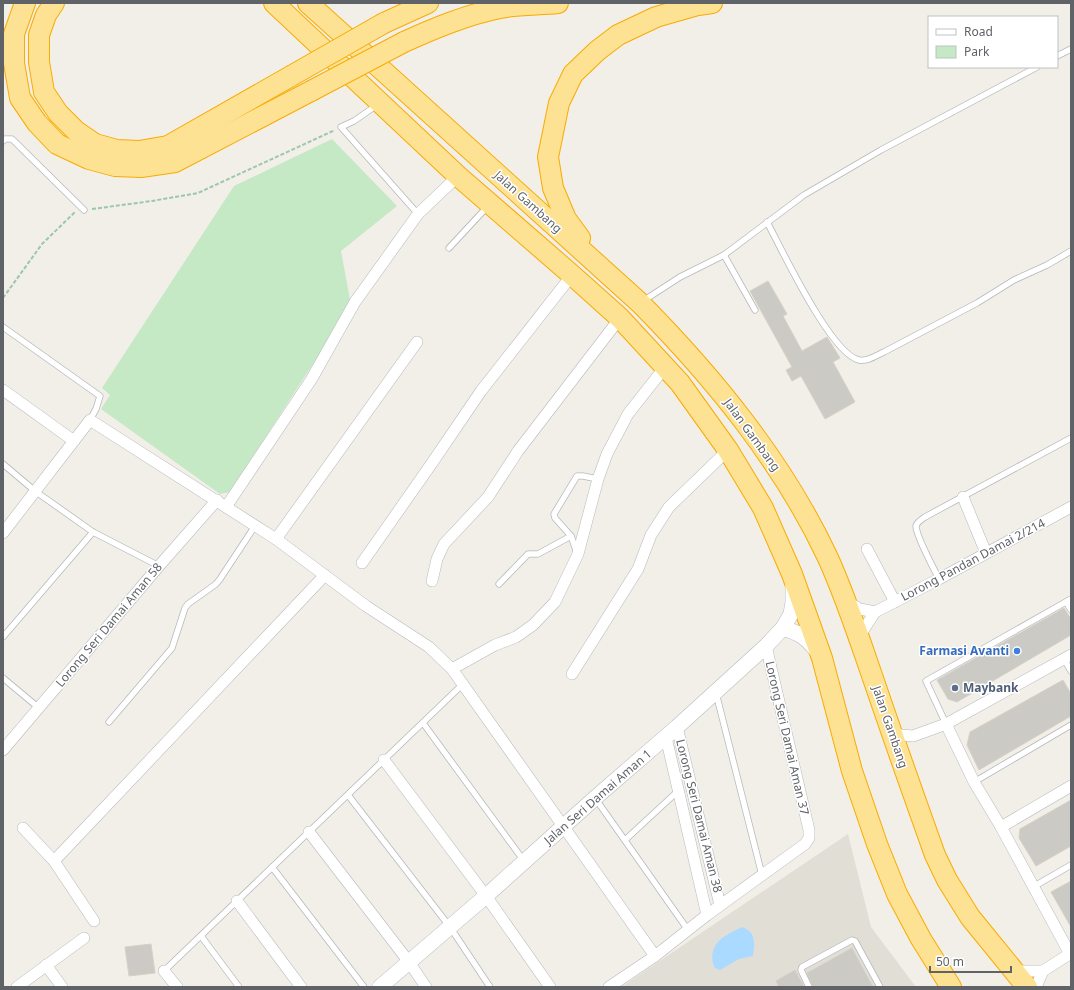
<svg xmlns="http://www.w3.org/2000/svg" width="1074" height="990" font-family="'Noto Sans',sans-serif">
  <style>
    .education { fill: #e1ded6 }
    .green { fill: #c5e8c5 }
    .water { fill: #aadaff }
    .building { fill: #cccac5; stroke: #d6d1c6 }
    .lines { fill: none; stroke-linecap: round; stroke-linejoin: round }
    .lane-casing { stroke: #b5b8bc; stroke-width: 7 }
    .street-casing { stroke: #b5b8bc; stroke-width: 12 }
    .secondary-casing { stroke: #b6babf; stroke-width: 16 }
    .highway-casing { stroke: #f9ab00; stroke-width: 22 }
    .path { stroke: #9cc7a9; stroke-width: 2; stroke-dasharray: 4 2; stroke-linecap: butt }
    .lane { stroke: #fff; stroke-width: 5.5 }
    .street { stroke: #fff; stroke-width: 11 }
    .secondary { stroke: #fff; stroke-width: 15 }
    .highway { stroke: #fde293; stroke-width: 20 }
    .highway-bridge-casing { stroke: #f9ab00; stroke-width: 22; stroke-linecap: butt }
    .highway-bridge { stroke: #fde293; stroke-width: 20 }
    .shop-dot { fill: #3f7fe0; stroke: #fff; stroke-width: 1.5 }
    .service-dot { fill: #5c6f8a; stroke: #fff; stroke-width: 1.5 }
    .labels { text-anchor: middle; stroke-width: 3; stroke-linejoin: round; paint-order: stroke }
    .street-label { font-size: 12px; fill: #5f6368; stroke: #fff }
    .shop-label { font-size: 12px; font-weight: bold; fill: #366cbe; stroke: #fff; text-anchor: end }
    .service-label { font-size: 12px; font-weight: bold; fill: #4e5e75; stroke: #fff; text-anchor: start }
  </style>
  <rect width="100%" height="100%" fill="#f1efe8"/>
  <path class="education" d="M848,834L871,927L916,987H621Z"/>
  <path class="green" d="M332,139L397,206L341,251L351,305L230,492L220,494L101,409L110,395L102,388L234,186Z"/>
  <path class="water" d="M742,927C756,932 755,943 753,956L739,959L720,970L715,968C710,960 712,947 719,941C725,935 734,931 742,927Z"/>
  <g class="building">
    <path d="M768,281L787,314L783,316L802,351L827,337L840,358L833,362L855,402L825,419L801,376L792,381L786,370L792,367L750,291Z"/>
    <path d="M1064,608L1071,619V635L957,702L948,699L937,680Z"/>
    <path d="M1063,680L1071,694V716L979,770L967,745L970,732Z"/>
    <path d="M1071,800V846L1036,866L1019,838L1020,829Z"/>
    <path d="M1071,881V927L1051,892Z"/>
    <path d="M151,944L155,973L129,976L125,947Z"/>
    <path d="M852,948L873,987H813L807,973Z"/>
    <path d="M795,970L804,987H779L776,981Z"/>
  </g>
  <g class="lines">
    <g class="lane-casing">
      <g id="lane">
        <path d="M1057,56L1071,49"/>
        <path d="M377,105L354,121L341,127L418,214"/>
        <path d="M3,141L5,139H12L84,210"/>
        <path d="M767,222C782,250 831,354 859,360C867,362 877,355 884,352L977,303L1014,280L1047,265L1071,251"/>
        <path d="M449,248L488,206"/>
        <path d="M724,255L755,310"/>
        <path d="M643,301L680,277L724,255L804,195L881,150L1037,67"/>
        <path d="M3,327L100,396L96,409L90,420"/>
        <path d="M3,464L35,491L93,532L159,566"/>
        <path d="M577,553L571,536L555,518L554,514L577,476H583L598,479"/>
        <path d="M939,579C934,569 916,536 916,526C917,522 922,519 925,517L1071,438"/>
        <path d="M499,584L528,554H538L571,536"/>
        <path d="M1066,602L1071,610"/>
        <path d="M3,637L93,532"/>
        <path d="M1064,659L1071,671"/>
        <path d="M3,678L39,708"/>
        <path d="M716,693L762,875"/>
        <path d="M109,722L172,648L185,608L188,604L216,584L220,579L255,526"/>
        <path d="M423,723L524,861"/>
        <path d="M946,724L926,681L1071,599"/>
        <path d="M974,782L1071,725"/>
        <path d="M348,795L450,927L490,987"/>
        <path d="M595,798L688,930"/>
        <path d="M625,840L678,791"/>
        <path d="M272,867L364,987"/>
        <path d="M1033,887L1071,865"/>
        <path d="M201,936L239,987"/>
        <path d="M164,971L463,684"/>
        <path d="M809,987L801,970L802,967L852,940L855,941L880,987"/>
      </g>
    </g>
    <g class="street-casing">
      <g id="street">
        <path d="M3,390L74,441"/>
        <path d="M963,497L986,553"/>
        <path d="M226,507L311,380L355,302L418,214L458,176"/>
        <path d="M3,533L90,420L276,539L366,606L429,647L452,669L655,956"/>
        <path d="M276,539L417,342"/>
        <path d="M867,549L895,602"/>
        <path d="M362,563L432,463L481,391L572,275"/>
        <path d="M432,581L437,559L444,544L488,497L518,451L620,318"/>
        <path d="M846,601L860,609L875,612"/>
        <path d="M859,639L864,629L875,612L939,579L1071,507"/>
        <path d="M452,669L495,645L516,637L533,625L555,602L578,554L598,479L607,454L628,414L665,367"/>
        <path d="M572,674L638,569L651,535L669,507L728,450"/>
        <path d="M946,724L974,782L1001,827L1070,954"/>
        <path d="M677,727L720,905"/>
        <path d="M892,732L901,735L913,736L946,724L1071,655"/>
        <path d="M666,737L707,915"/>
        <path d="M3,750L159,566L217,500"/>
        <path d="M384,760L486,896L550,987"/>
        <path d="M1001,827L1071,786"/>
        <path d="M23,828L54,861L94,921"/>
        <path d="M309,832L409,962L426,987"/>
        <path d="M54,861L325,575"/>
        <path d="M237,901L301,987"/>
        <path d="M46,965L62,987"/>
        <path d="M1012,968L1022,971H1043"/>
        <path d="M164,971L177,987"/>
        <path d="M17,987L84,938"/>
        <path d="M609,987L655,956L707,915L805,844L809,838V830L766,646"/>
        <path d="M1036,987L1043,971L1071,953"/>
      </g>
    </g>
    <g class="secondary-casing">
      <g id="secondary">
        <path d="M783,628C802,634 805,637 818,652"/>
        <path d="M380,987L486,896L595,798L677,727L766,646L783,628L791,614L793,602V585"/>
      </g>
    </g>
    <g class="highway-casing">
      <g id="highway">
        <path d="M25,3L14,34V63L20,98L37,123L57,144L89,159L115,166L141,167L175,162L311,91"/>
        <path d="M54,3L46,15L39,35V62L44,92L58,113L76,131L95,144L117,150L139,151L168,146L291,76"/>
        <path d="M274,3L458,176L572,275L620,318L680,383L728,450L763,508L792,574L822,658L852,771L877,844L897,894L921,939L951,987"/>
        <path d="M308,3L640,303C714,378 783,462 828,558C847,600 861,644 876,687C895,743 915,799 935,855L947,880L970,917L1027,987"/>
        <path d="M384,23L428,3"/>
        <path d="M404,42C435,28 466,15 500,8C518,4 539,5 558,3"/>
        <path d="M580,238L566,219L553,188L548,157L559,103L573,74L597,51L618,35L656,17L698,5L712,3"/>
      </g>
    </g>
    <g class="path">
      <path d="M92,209L152,201L198,193L335,130"/>
      <path d="M3,298L42,244L74,213H76"/>
    </g>
    <use href="#lane" class="lane"/>
    <use href="#street" class="street"/>
    <use href="#secondary" class="secondary"/>
    <use href="#highway" class="highway"/>
    <g class="highway-bridge-casing">
      <g id="highway-bridge">
        <path d="M291,76L384,23"/>
        <path d="M311,91L404,42"/>
      </g>
    </g>
    <use href="#highway-bridge" class="highway-bridge"/>
  </g>
  <circle class="shop-dot" cx="1017" cy="651" r="4"/>
  <circle class="service-dot" cx="955" cy="688" r="4"/>
  <g class="labels">
    <g class="street-label">
      <text transform="translate(528 202) rotate(42)" y="4">Jalan Gambang</text>
      <text transform="translate(752 435) rotate(54)" y="4">Jalan Gambang</text>
      <text transform="translate(973 560) rotate(-28)" y="4">Lorong Pandan Damai 2/214</text>
      <text transform="translate(109 625) rotate(-50)" y="4">Lorong Seri Damai Aman 58</text>
      <text transform="translate(890 727) rotate(71)" y="4">Jalan Gambang</text>
      <text transform="translate(787 738) rotate(77)" y="4">Lorong Seri Damai Aman 37</text>
      <text transform="translate(598 797) rotate(-41)" y="4">Jalan Seri Damai Aman 1</text>
      <text transform="translate(699 816) rotate(76)" y="4">Lorong Seri Damai Aman 38</text>
    </g>
    <g class="shop-label">
      <text x="1009" y="655">Farmasi Avanti</text>
    </g>
    <g class="service-label">
      <text x="963" y="692">Maybank</text>
    </g>
  </g>
  <rect width="1074" height="990" fill="none" stroke="#5f6368" stroke-width="8"/>
  <rect x="928" y="16" width="130" height="52" fill="#ffffff" stroke="#bfc1c3"/>
  <rect x="936" y="29" width="20" height="6" fill="#ffffff" stroke="#bfc1c3"/>
  <text x="964" y="36" font-size="12" fill="#5f6368">Road</text>
  <rect x="936" y="46" width="20" height="12" fill="#c5e8c5" stroke="#bfc1c3"/>
  <text x="964" y="56" font-size="12" fill="#5f6368">Park</text>
  <path d="M930 966v6h81v-6" fill="none" stroke="#5f6368" stroke-width="2"/>
  <text x="936" y="966" font-size="12" fill="#5f6368" stroke="#ffffff" stroke-width="3" paint-order="stroke">50 m</text>
</svg>
